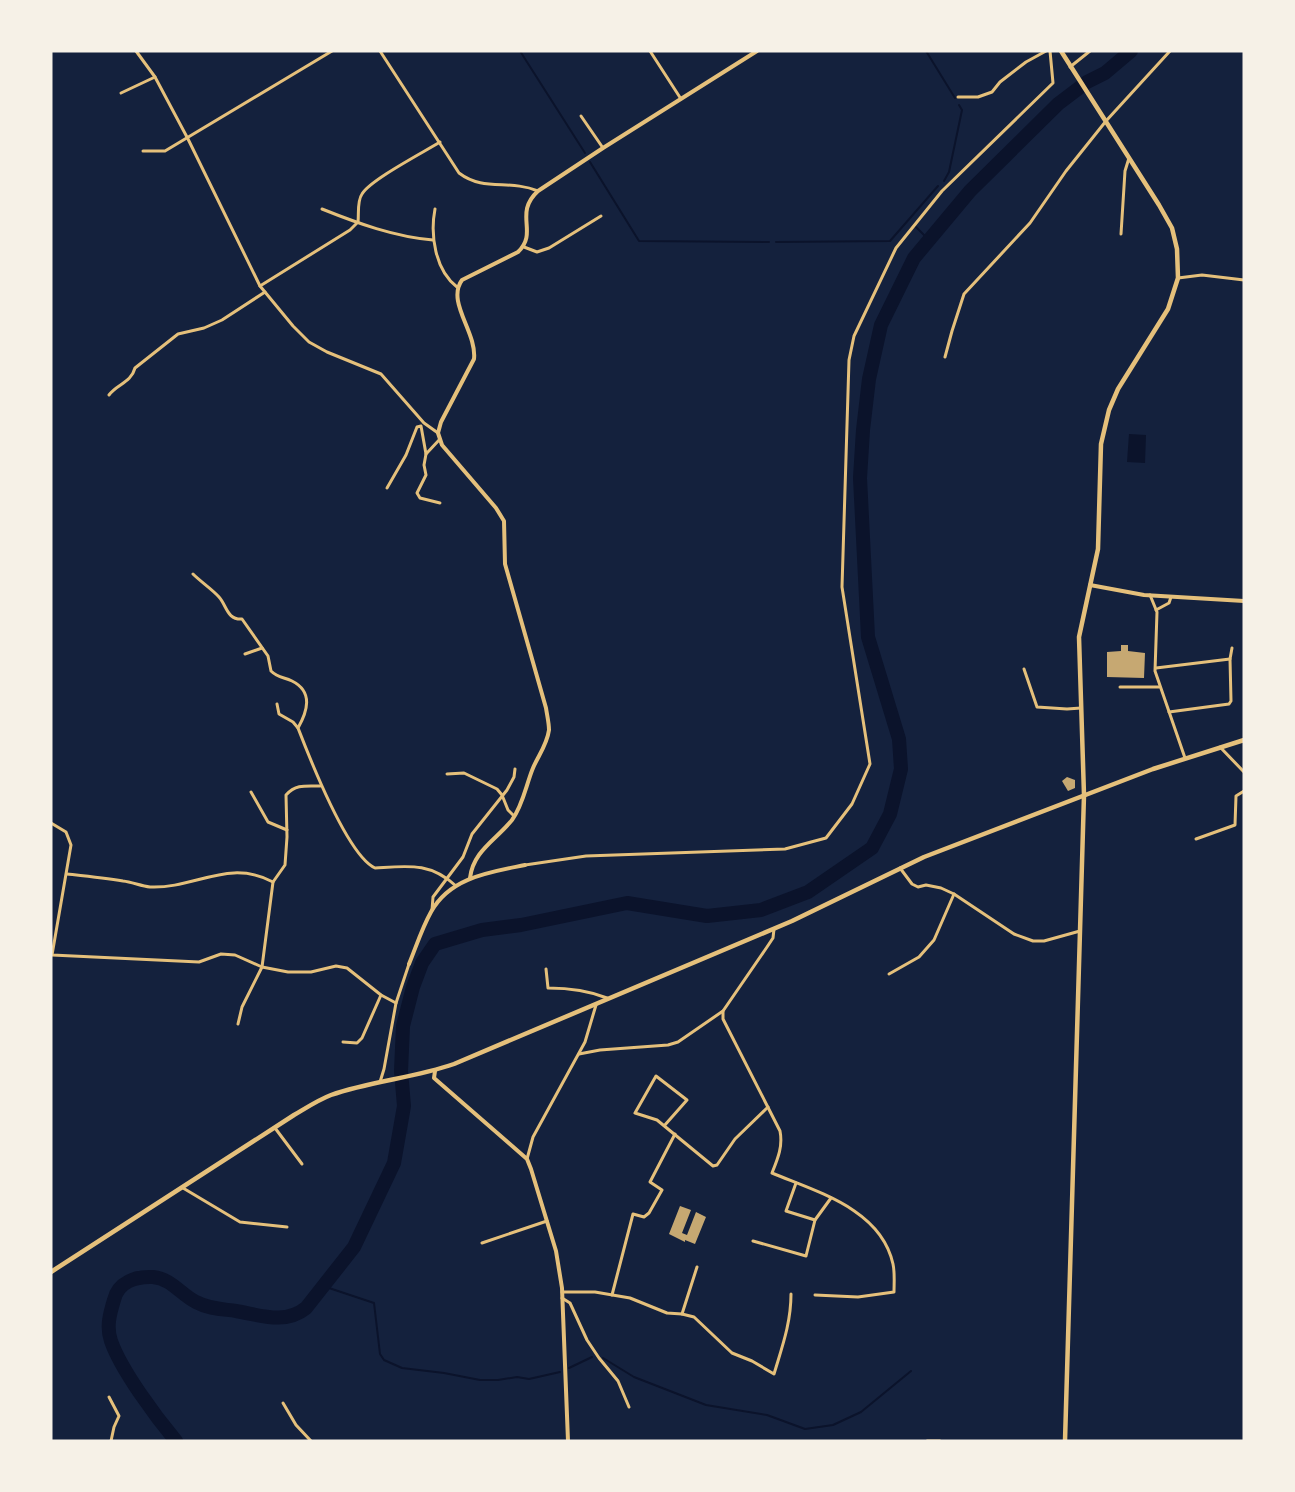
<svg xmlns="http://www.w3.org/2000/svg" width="1295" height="1492" font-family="'Fira Sans',sans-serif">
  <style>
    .water { fill: #0b132b }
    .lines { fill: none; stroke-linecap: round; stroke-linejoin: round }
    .stream { stroke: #0b132b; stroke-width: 2 }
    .river { stroke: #0b132b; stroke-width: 14 }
    .building { fill: #c6a872 }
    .minor { stroke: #e5c07b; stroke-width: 3 }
    .tertiary { stroke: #e5c07b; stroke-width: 4 }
    .secondary { stroke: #e5c07b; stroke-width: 4.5 }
    .primary { stroke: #e5c07b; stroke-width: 4.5 }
  </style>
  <rect width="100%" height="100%" fill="#14213d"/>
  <path class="water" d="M1129,434L1146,435L1145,463L1127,462Z"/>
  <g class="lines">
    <g class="stream">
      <path d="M520,51L585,153"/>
      <path d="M926,51L955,98"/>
      <path d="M590,162L639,241L769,242"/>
      <path d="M944,181L949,172L962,110L959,105"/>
      <path d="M916,227L929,240"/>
      <path d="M776,242L890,241L938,186"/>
      <path d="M323,1286L374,1303L380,1354L384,1360L402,1368L444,1373L480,1380H498L517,1377L529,1379L560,1372"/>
      <path d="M603,1358L634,1377L706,1405L767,1415L805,1429L833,1425L861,1412L911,1371"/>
      <path d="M569,1368L592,1357"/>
    </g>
    <path class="river" d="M176,1441C156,1417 121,1370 111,1341C106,1327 110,1313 114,1300C118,1282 136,1276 153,1277C172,1279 180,1294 196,1302C209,1309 222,1309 236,1311C260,1315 285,1325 306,1308L354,1247L394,1163L404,1106L401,1071L403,1026L413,987L422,963L435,944L482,930L521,925L627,903L707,916L761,910L808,892L872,848L890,814L901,769L899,739L868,637L860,478L863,430L869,379L881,325L914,258L970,191L1058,104L1087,82L1105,73L1131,51"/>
  </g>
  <g class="building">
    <path d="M1121,645H1128V651L1145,653L1144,678L1107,677V652L1121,651Z"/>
    <path d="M1067,777L1075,780V788L1068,791L1062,781Z"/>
    <path d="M680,1206L691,1210L682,1233L687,1235L696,1212L706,1217L695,1244L685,1240V1242L669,1234Z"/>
  </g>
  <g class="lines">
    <g class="minor">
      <path d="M136,51L155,77L188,139L260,286L293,326L309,342L327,352L381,374L424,423L438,433"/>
      <path d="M380,51L459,173C484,192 509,179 538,191"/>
      <path d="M650,51L681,99"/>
      <path d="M1070,67L1090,51"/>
      <path d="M121,93L155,77"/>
      <path d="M958,97H978L992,92L1000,82L1026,62L1046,51"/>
      <path d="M581,116L603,148"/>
      <path d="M143,151H165L332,51"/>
      <path d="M322,209C357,223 395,237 433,240"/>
      <path d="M435,209C430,235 435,270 457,287"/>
      <path d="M1121,234L1125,171L1129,158"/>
      <path d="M524,247L537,252L549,248L601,216"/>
      <path d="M1178,278L1202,275L1244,280"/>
      <path d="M260,286L350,230L358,222C359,213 357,201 362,194C370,180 424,152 440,142"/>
      <path d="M945,357L952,331L964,294L1030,223L1066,171L1106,121L1170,51"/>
      <path d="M109,395C117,384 131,383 135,368L178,334L204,328L222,320L265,292"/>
      <path d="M440,439L426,454L424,465L426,475L417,493L420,498L440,503"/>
      <path d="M387,488L406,455L417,427L421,426L426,454"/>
      <path d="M193,574C201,582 212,589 219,597C227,606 227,620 242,619L268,656L271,671C278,678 284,677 292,681C314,692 307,712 298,728C310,759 347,855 375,868C408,866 430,862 456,886"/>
      <path d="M1150,595L1157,612L1155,671L1185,758"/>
      <path d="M1156,610L1169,603L1171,597"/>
      <path d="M245,654L262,648"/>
      <path d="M1156,668L1230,659"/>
      <path d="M1024,669L1037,707L1067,709L1081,708"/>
      <path d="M1120,687H1159"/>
      <path d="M277,704L279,714L293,722L298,728"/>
      <path d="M1169,712L1229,704L1231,701L1230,659L1232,648"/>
      <path d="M1220,747L1244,772"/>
      <path d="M447,774L464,773L497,789L502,795L508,810L514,816"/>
      <path d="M251,792L268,822L287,830"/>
      <path d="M51,823L66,832L71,845L52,955L199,962L221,954L235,955L262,967L288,972H311L336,966L347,968L381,995L396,1003"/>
      <path d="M1196,839L1235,825L1236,796L1244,791"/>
      <path d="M525,865L586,856L785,849L826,838L852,804L870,764L842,587L849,360L854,336L896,248L942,191L1053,83L1050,51"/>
      <path d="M900,868L912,884L918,887L926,885L941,888L954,894L1014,934L1033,941H1044L1080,931"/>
      <path d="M67,874C85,876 104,878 123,881C132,882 141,886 150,887C195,889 228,858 273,882"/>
      <path d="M432,910L433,897L463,857L472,834L507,790L514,777L515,769"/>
      <path d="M774,929L773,938L767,947L723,1011V1019L780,1131C783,1146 778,1158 772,1173C817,1192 881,1209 893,1264C895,1273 894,1283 894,1292L858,1297L815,1295"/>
      <path d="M546,969L548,988C569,988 587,990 607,998"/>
      <path d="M889,974L919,957L934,940L954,894"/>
      <path d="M238,1024L242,1007L262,967L273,882L285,865L287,837L286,795C296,784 306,786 320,786"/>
      <path d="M343,1042L357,1043L362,1038L381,995"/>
      <path d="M579,1054L600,1050L668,1045L678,1042L723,1011"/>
      <path d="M380,1082L384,1069L396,1003L409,964"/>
      <path d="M664,1126L687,1100L656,1076L635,1113L657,1120L713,1166L717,1165L735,1139L768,1107"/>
      <path d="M275,1128L302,1164"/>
      <path d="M527,1159L533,1137L585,1042L596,1005"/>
      <path d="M796,1183L786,1211L815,1220"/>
      <path d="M183,1188L240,1222L287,1227"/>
      <path d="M753,1241L806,1256L815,1220L831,1198"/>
      <path d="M482,1243L547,1221"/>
      <path d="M562,1292H595L630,1298L667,1313L682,1314L694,1317L732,1353L752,1361L774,1374C782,1347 791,1323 791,1294"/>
      <path d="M612,1295L633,1214L644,1217L649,1213L662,1190L650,1182L675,1134"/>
      <path d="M562,1298L570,1303L587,1340L599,1358L618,1381L629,1407"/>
      <path d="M682,1314L697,1267"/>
      <path d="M109,1397L119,1416L114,1427L111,1441"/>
      <path d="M283,1403L296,1425L311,1441"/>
      <path d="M927,1441H940"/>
    </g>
    <g class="tertiary">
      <path d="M1090,585L1144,595L1244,601"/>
      <path d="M470,878C473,851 496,840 512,820C523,805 526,785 533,768C538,756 547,745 549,730C549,723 547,715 546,708L505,564L504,521L496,508L442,445L438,433L441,422L474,359C477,332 446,302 462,280L518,252C539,232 513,214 538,191L603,148L757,51"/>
      <path d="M409,964C416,947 422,928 431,912C450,877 491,872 525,865"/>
      <path d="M435,1071L434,1078L527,1159L531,1169L556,1251L562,1288L568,1441"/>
    </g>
    <path class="secondary" d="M51,1272L294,1115C306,1108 318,1100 331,1095C371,1081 414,1078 454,1064L792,921L924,857L1153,769L1244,740"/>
    <path class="primary" d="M1061,51L1159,205L1172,228L1177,249L1178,278L1168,309L1118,389L1109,410L1101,444L1098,549L1079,637L1084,795L1065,1441"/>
  </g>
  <rect width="1295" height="1492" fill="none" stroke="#f6f1e7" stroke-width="105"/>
</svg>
